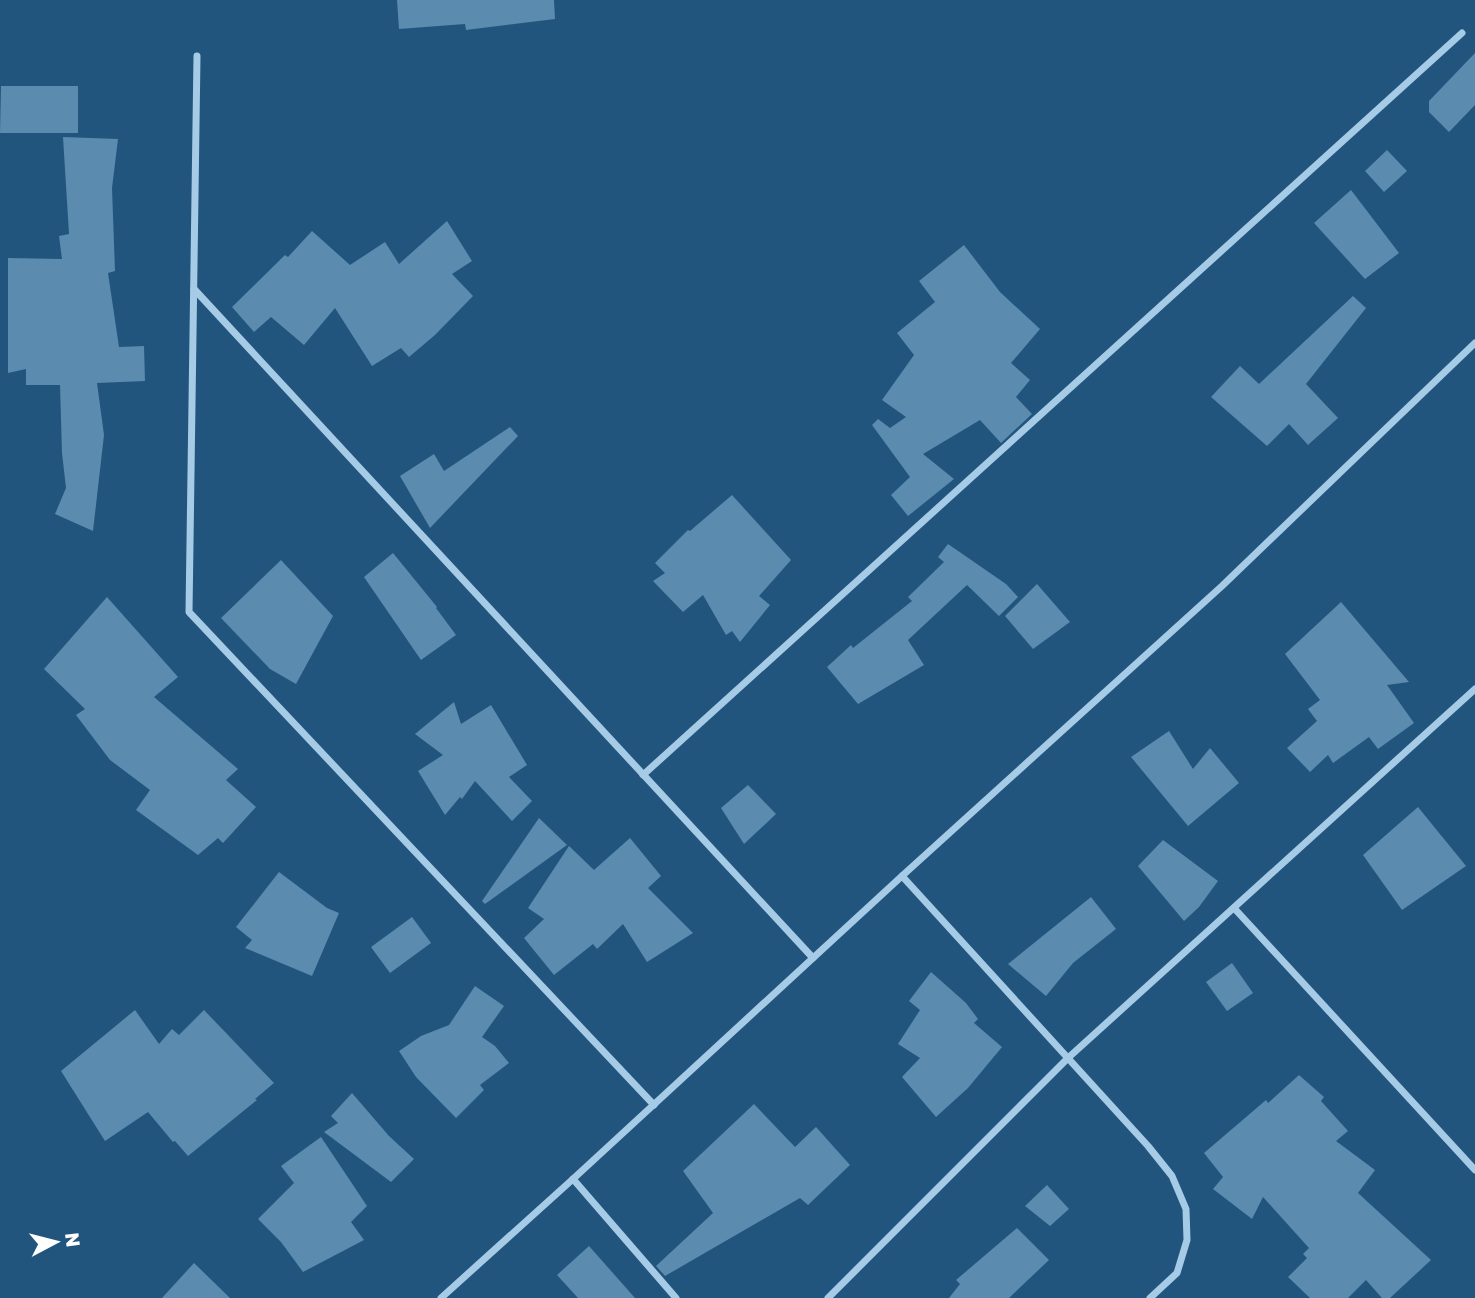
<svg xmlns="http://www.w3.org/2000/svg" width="1475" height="1298" font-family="'Golos Text',sans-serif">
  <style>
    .building { fill: #5b8bae }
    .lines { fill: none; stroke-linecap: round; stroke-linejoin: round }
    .street { stroke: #a6cbe6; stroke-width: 7 }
  </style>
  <rect width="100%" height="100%" fill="#22557d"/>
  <g class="building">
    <path d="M397,0H554L555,19L466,30L465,24L399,29Z"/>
    <path d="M1475,53V105L1449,132L1429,112V101Z"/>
    <path d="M1,86H78V133H0Z"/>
    <path d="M63,137L118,139L112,188L115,271L108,273L119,347L144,346L145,381L97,383L104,435L93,531L55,514L66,488L62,453L60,385H26V369L8,373V258L62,259L59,236L69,234Z"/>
    <path d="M1387,150L1407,171L1384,192L1365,171Z"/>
    <path d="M1351,190L1399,253L1365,279L1314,223Z"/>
    <path d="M447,221L472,261L452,274L473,296L435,335L409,357L401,348L372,366L335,308L304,345L271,317L254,332L232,307L285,255L288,257L312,231L350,265L385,242L399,264Z"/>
    <path d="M964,245L1000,292L1040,329L1011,363L1030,380L1016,397L1032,414L1001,443L980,420L923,454L954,479L908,516L891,495L910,477L872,425L878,419L890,428L906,417L882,400L914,355L897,333L935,302L919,281Z"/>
    <path d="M1353,296L1366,308L1306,384L1338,418L1308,445L1289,424L1267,446L1211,397L1240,366L1259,384Z"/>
    <path d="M510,427L518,436L430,528L400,476L434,454L444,471Z"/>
    <path d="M732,495L791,560L759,596L770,605L740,642L732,631L726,635L703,595L683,612L653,581L665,573L655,563L688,530L690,531Z"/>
    <path d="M948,544L1006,584L1018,597L999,616L967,585L908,640L924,665L858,704L827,667L851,645L853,648L912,601L908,597L944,562L938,557Z"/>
    <path d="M393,553L437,607L436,608L456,635L421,660L364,577Z"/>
    <path d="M281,560L333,616L296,684L270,669L221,618Z"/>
    <path d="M1037,584L1070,622L1033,649L1005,616Z"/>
    <path d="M107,597L178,677L154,697L238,769L226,780L256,807L223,843L218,838L198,855L136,810L150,790L110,760L76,715L85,709L44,669Z"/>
    <path d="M1341,602L1409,682L1387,685L1414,723L1378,749L1369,737L1333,763L1328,755L1310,772L1287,748L1317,721L1308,709L1320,700L1285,654Z"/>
    <path d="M454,702L461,724L491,705L527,765L509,777L532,801L512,821L475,781L462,799L460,797L445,815L418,771L443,755L415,734Z"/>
    <path d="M1169,731L1193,769L1210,748L1239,783L1188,826L1131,757Z"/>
    <path d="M748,785L776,814L744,844L721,808Z"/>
    <path d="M1418,807L1466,866L1402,910L1363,855Z"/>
    <path d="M539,818L567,845L485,904L482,901Z"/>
    <path d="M630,838L661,876L648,888L693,933L647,962L623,924L597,949L593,944L554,975L524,938L544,919L528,908L569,846L594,870Z"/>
    <path d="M1163,840L1218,881L1199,907L1184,921L1138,866Z"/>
    <path d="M279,872L327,908L339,913L312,976L245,948L252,940L236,927Z"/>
    <path d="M1091,897L1116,929L1073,963L1046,996L1008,964Z"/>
    <path d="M412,917L431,943L390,973L371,947Z"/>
    <path d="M1232,963L1253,993L1227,1011L1206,982Z"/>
    <path d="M931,972L966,1003L978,1019L974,1023L1002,1047L968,1088L936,1117L902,1077L920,1058L898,1044L920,1010L909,1001Z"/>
    <path d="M475,986L504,1006L482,1037L495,1046L509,1063L480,1085L484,1090L456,1118L416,1077L399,1051L421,1036L449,1025Z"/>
    <path d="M135,1010L159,1044L172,1029L179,1035L204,1010L274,1083L255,1099L257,1100L188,1156L175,1141L173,1142L148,1112L105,1141L61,1071Z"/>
    <path d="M1299,1075L1324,1097L1321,1101L1348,1131L1336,1141L1375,1170L1358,1193L1431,1260L1390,1298H1382L1366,1280L1348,1298H1310L1288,1277L1307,1258L1303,1254L1309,1248L1263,1197L1252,1219L1213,1189L1223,1177L1204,1153L1266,1100L1268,1103Z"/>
    <path d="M352,1093L389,1136L414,1159L391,1182L324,1132L338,1123L331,1116Z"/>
    <path d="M754,1104L795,1147L816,1127L850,1165L808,1205L800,1198L665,1276L656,1266L713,1213L683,1171Z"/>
    <path d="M321,1137L367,1206L351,1222L364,1240L303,1272L281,1242L258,1219L294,1183L281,1166Z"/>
    <path d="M1047,1185L1069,1209L1050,1226L1025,1206Z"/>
    <path d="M1017,1228L1049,1260L1009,1298H949L960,1284L956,1280Z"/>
    <path d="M589,1246L635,1298H578L557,1275Z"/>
    <path d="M194,1263L230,1298H162Z"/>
  </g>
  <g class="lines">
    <g class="street">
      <path d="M197,56L189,612L654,1105"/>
      <path d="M194,289L813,958"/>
      <path d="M643,775L1462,33"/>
      <path d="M902,876L1148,1146L1172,1176L1186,1209L1187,1240L1177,1273L1150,1298"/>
      <path d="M1234,908L1475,1170"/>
      <path d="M573,1179L676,1298"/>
      <path d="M441,1298L573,1179L902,876L1222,586L1475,343"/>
      <path d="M828,1298L1068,1058L1475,689"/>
    </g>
  </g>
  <g transform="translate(56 1242) rotate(83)" stroke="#22557d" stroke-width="5" paint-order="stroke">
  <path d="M0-5L12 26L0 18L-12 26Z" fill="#ffffff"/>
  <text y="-10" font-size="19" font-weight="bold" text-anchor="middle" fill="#ffffff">N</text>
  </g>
</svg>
